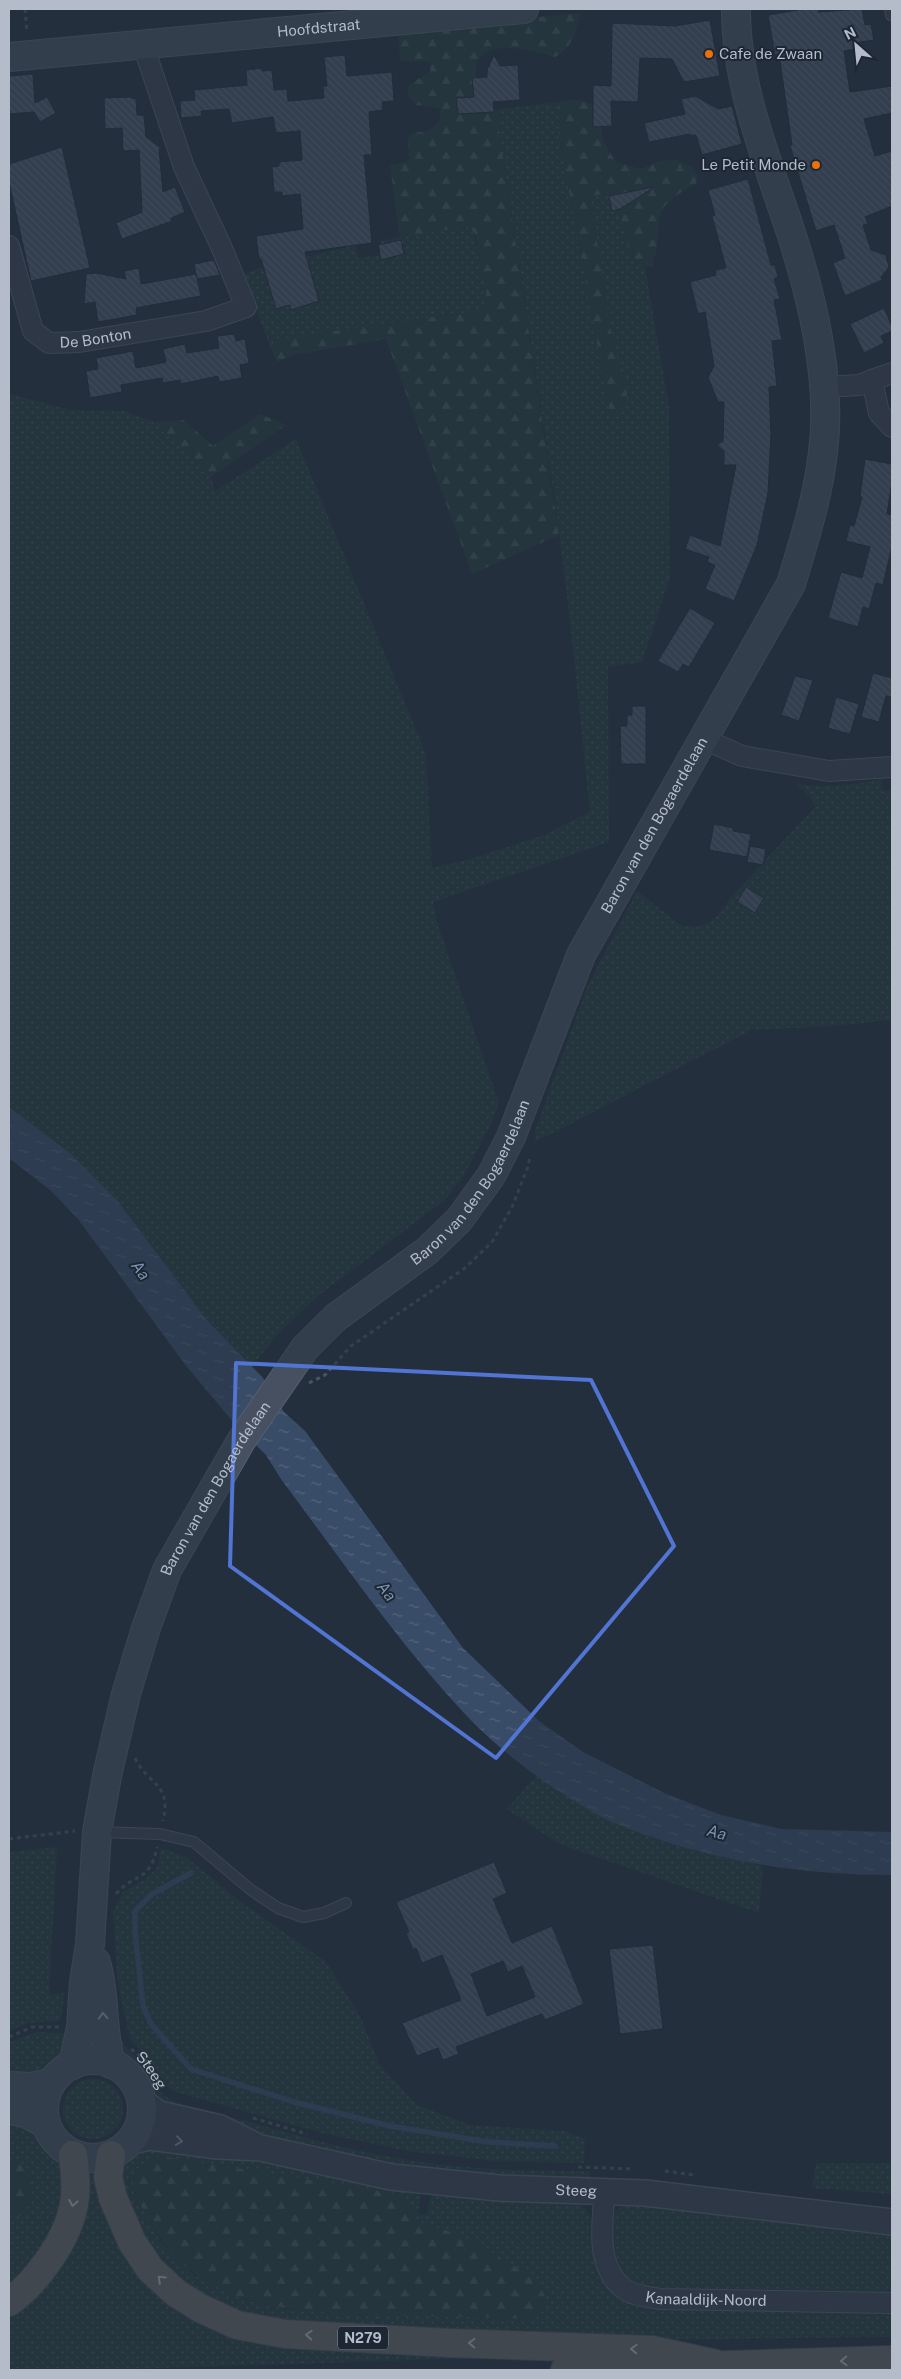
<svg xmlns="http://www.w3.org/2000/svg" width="901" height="2379" font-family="'Public Sans',sans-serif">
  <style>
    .grass { fill: url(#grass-dots); fill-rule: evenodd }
    .forest { fill: url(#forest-firs) }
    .water { fill: url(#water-ripples) }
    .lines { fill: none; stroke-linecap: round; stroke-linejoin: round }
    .stream { stroke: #394c67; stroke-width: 5.5 }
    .building { fill: url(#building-back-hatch); stroke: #1f2835; fill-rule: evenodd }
    .service-casing { stroke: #565f6c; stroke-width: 12 }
    .minor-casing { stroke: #565f6c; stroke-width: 22 }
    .tertiary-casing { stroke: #565f6c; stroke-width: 28 }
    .secondary-casing { stroke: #565f6c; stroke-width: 30 }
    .trunk-casing { stroke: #434c59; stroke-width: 30 }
    .path { stroke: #44595c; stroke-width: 3; stroke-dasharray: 4 4; stroke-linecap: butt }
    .service { stroke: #38414e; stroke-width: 10 }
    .minor { stroke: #38414e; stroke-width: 20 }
    .tertiary { stroke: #38414e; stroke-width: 25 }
    .secondary { stroke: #465061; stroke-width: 28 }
    .trunk { stroke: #656462; stroke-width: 28 }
    .oneway { stroke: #8e96a5 }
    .oneway2 { stroke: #7c8592 }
    .oneway3 { stroke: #a8afba }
    .marked { fill: none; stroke: #5274d3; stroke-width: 4; stroke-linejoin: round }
    .food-dot { fill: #e8710a; stroke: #1d2633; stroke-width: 2 }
    .labels { text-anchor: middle; stroke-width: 4; stroke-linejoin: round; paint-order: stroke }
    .shield { fill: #1d2633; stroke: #878f9c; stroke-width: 1 }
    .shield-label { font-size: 14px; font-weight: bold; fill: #b4bcc9 }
    .street-label { font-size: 15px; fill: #b4bcc9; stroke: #1d2633 }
    .poi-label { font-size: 15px; fill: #b4bcc9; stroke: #1d2633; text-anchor: start }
    .water-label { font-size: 16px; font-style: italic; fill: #7c92b1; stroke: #1d2633 }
  </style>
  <defs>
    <pattern id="grass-dots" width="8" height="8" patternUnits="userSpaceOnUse" patternTransform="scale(1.25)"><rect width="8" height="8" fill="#263c3f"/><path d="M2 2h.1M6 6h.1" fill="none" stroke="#435659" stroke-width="1.8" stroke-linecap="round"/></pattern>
    <pattern id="forest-firs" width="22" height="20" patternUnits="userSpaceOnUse" patternTransform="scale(1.25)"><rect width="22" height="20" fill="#263c3f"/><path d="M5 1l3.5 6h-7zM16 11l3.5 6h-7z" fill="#435659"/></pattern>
    <pattern id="water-ripples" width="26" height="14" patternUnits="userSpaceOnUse" patternTransform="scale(1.25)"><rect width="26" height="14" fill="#394c67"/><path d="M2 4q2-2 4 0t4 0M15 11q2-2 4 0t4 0" fill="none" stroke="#53647b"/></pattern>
    <pattern id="building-back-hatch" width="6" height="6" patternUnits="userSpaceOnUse" patternTransform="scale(1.25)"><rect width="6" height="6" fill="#455162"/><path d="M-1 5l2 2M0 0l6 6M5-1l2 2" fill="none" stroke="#5d6877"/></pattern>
  </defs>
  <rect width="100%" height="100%" fill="#242f3e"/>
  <g class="grass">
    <path d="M559,102V137L611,418L628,381L614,351L590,195L605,194L615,200C618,209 621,218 624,227C628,244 626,260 645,267L669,407L670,578L642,662L608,667L609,842L433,902L438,925L499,1103L491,1124L463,1177L445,1200L318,1296L280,1332L251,1367L206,1319L117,1200L70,1153L9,1107V394L71,410L124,411L154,422L211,477L215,491L296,439L426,754L432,868L471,859L542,836L590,812L571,629L556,508L498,124L501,109Z"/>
    <path d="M467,226L474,234L488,299V305L477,311L291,337L270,345L242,275L260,268L356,245L358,258L382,255L380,241Z"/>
    <path d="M881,779L882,790H892V1020L835,1026L752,1030L535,1142V1131L588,985L637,891L682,926L695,927L708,923L717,916L731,897L815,807L811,798L795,783C824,789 852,785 881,779Z"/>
    <path d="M536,1776L597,1814L681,1846L763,1866L759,1913L559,1844L507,1809Z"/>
    <path d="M57,1847L49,1995L64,1993L62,2014L58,2021L28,2023L9,2031V1852Z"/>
    <path d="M161,1848L186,1857L242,1903L325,1961L359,2014L380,2065L417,2105L470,2125L565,2131L585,2139L584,2163L495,2161L408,2151L321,2133L173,2091L164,2083L151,2061L130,2039L118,1984L113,1910L123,1892L147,1878L158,1866Z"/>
    <path d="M37,2032L74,2034C56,2074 50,2071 9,2078V2042Z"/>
    <path d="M119,2036C125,2050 136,2055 144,2066C155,2080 158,2095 175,2102C253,2122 329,2147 408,2160C469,2170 529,2171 590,2171L591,2181L429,2173L286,2143L167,2108L151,2095L140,2075L122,2057Z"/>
    <circle cx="93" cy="2109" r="30"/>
    <path d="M9,2115L36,2128L65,2168L62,2218L9,2292V2214H11L18,2162L9,2155Z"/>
    <path d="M142,2148L214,2152L416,2189L421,2196L418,2214L427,2215L430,2197L436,2192L577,2201C599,2218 606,2261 615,2288L892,2309V2337L631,2340L308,2329L215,2307L150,2256L118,2186L122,2164L131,2154ZM159,2156L400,2194L410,2203L417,2219L424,2224L458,2234L507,2261L535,2281L536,2319L334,2313L285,2309L246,2300L195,2276L161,2242L134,2192Z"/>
    <path d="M816,2163H892V2194L812,2188Z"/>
    <path d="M86,2166H100L186,2308L554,2356L93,2370H9V2311Z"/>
    <path d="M630,2201L892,2230V2295L641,2288L624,2278L611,2255L612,2215L623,2204Z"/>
  </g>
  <g class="forest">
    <path d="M581,13C575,31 573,48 555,57C536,51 479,35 476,69C474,82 479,98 481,112L501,109L498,124L559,535L472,574L386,339L293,355L277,362L270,345L291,337L477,311L488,305L475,234L468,226L400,238L390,166L409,161L408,139L411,134L430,130L441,119L439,108L416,105L409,97L408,86L430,71L431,62C420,60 414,64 400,60L398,30Z"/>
    <path d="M571,100C609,101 595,120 605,144C608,150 612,156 616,162L641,169L660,161L677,160L694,168L697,178L696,184C642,212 668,219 652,266C627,270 628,244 624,227C621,218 618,209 615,200L605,194L590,196L614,351L628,381L626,401L620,416L611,418L559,137V102Z"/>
    <path d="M260,414L286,425L211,477L154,422L184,420L213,446Z"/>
    <path d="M9,2155C32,2172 42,2195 19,2217L9,2214Z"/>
    <path d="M159,2156L400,2194L410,2203L417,2219L424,2224L458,2234L507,2261L535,2281L546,2298L536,2319C488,2318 440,2316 392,2315C301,2312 200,2313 151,2223C142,2208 134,2195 132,2178L139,2169Z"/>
  </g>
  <path class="water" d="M9,1107L70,1153L117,1200L206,1319L263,1378L284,1412L305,1431L463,1648L539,1721L583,1752L664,1793L721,1815L781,1829L892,1832V1875C814,1875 738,1865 664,1841C641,1833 617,1826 596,1814C548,1787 502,1753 464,1713C397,1641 340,1558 281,1479L266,1455L234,1423L187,1367L78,1219L50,1190L9,1158Z"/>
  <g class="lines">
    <path class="stream" d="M191,1873L152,1894L135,1911V1931L143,2006L151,2024L191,2069L294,2102L390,2126L488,2142L555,2146"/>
  </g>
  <g class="building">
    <path d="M804,9H818L819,12L862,9L865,25L871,24L874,40L854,43L855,49L844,51L850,92L892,86V113L864,119L875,156L892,151V206L865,217L868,224L863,225L871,250L886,255L889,267L881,277L882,280L845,296L833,263L845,258L834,225L816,231L790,146L792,145L779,54L775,55L768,15Z"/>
    <path d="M710,20L720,76L684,82L672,59L640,58L638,102L611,101L612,126L593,127V85L611,86L612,23L675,26Z"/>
    <path d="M345,55L347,76L392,72L394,101L382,102L383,110L369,112L372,155H364L372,243L305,252L319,301L291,310L290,305L276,309L261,259H259L256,236L303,229L300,194L282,196V192H274L272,167L279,166V162L302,160L300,131L276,133L273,117L232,123L229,109L201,111L202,116L181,118L180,101L195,100L194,90L247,85L246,70L262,68V71L272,70L274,90L287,89L288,101L324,98L323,86H327L324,57Z"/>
    <path d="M494,55L500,66L518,65L520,100L493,102L494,112L458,114L456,98L474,97L472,78L487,77V70Z"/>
    <path d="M33,74L35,103L47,97L56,113L40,122L34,112L9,114V76Z"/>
    <path d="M695,96L718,109L732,106L742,144L702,155L696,135L691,136L690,134L649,142L644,123L685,114L681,99Z"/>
    <path d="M129,97L136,99L137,115H144L146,137L162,149H159L163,192L175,187L185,212L171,218L172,221L122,239L116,223L142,212L139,150L123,151L122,128L105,129L104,98Z"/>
    <path d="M62,147L90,268L31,281L9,182V164Z"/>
    <path d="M748,179L771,265H775L778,277L774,279L780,299L774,300L782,340L772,341L777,386L769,387L771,435L768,493L757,545L734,601L705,589L715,565L707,562L709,557L685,549L690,535L720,546L736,465H724V451L717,445L723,441L724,402H718L708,377L714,366L705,312L698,314L690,282L716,275L715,270L726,268L712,216L715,215L708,190Z"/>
    <path d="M653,187V188L620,209L612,211L609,196Z"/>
    <path d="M401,240L404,254L381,260L378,245Z"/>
    <path d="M214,260L220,275L197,279L194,264Z"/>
    <path d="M139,268L141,284L196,274L201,296L136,308L137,315L98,322L95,302L84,304L86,274L96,273L126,279L124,271Z"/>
    <path d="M884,308L892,326V331L881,336L884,343L864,353L850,324Z"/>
    <path d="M234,334L236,341L245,339L249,363L240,365L242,378L219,382L218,376L181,384L180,380L163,383L162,378L121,385L122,392L90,398L86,371L98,369L96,358L133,351L136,368L166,362L163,349L185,344L187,353L219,348L217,336Z"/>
    <path d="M865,459L892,464V482L887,514L892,515V546L883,585L876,583L869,609L863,607L858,627L828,618L841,572L862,578L870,547L846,541L850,525L854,526L862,497L860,496Z"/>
    <path d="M690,608L715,623L689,667L683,664L678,672L658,661Z"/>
    <path d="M873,673L892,678V697L886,696L879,722L861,717Z"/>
    <path d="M795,676L813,680L799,721L781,715Z"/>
    <path d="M836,697L859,704L850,734L828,728Z"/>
    <path d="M632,706H646V764H621L620,726H627V715H632Z"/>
    <path d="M714,824L733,828V831L751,834L747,857L709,850Z"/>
    <path d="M750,846L766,849L763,865L747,862Z"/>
    <path d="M746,887L764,898L755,913L737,902Z"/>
    <path d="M494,1862L507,1893L493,1899L512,1943L552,1926L584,2004L545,2020L542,2014L456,2047L459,2054L443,2060L438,2048L417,2056L402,2023L461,2000L442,1955L422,1963L416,1948L413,1950L406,1933L409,1932L396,1902ZM503,1961L508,1972L522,1966L535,1997L487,2016L471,1974Z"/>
    <path d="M653,1945L663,2029L620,2034L609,1949Z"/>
  </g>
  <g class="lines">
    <g class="service-casing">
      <g id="service">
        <path d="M890,9L891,15"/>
        <path d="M98,1832L160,1834L194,1842L251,1890L278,1908L303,1917L324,1913L346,1903"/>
      </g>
    </g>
    <g class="minor-casing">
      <g id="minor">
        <path id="s2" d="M9,246L33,331L49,343L79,342L206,321L246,307L221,246L184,167L143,45"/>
        <path d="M872,380L892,373"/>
        <path d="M825,387L859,385L872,380L879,413L892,427"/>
        <path d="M704,739L742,756L829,771L892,767"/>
        <path id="s3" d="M605,2191C602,2224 594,2272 629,2292C638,2296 651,2297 660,2299L892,2303"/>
      </g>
    </g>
    <g class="tertiary-casing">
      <g id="tertiary">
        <path d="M141,2101L159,2114L220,2128L252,2144"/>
        <path id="s4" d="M131,2141L150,2137L218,2146L261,2148L391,2177L499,2188L645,2193L892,2222"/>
      </g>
    </g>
    <g class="secondary-casing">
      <g id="secondary">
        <path id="s5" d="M9,57L524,9"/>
        <path d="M96,1962C106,1995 101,2030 111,2064"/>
        <circle cx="93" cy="2109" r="49"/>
        <path id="s6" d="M73,2065L81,2027L84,1982L90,1944L97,1832L107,1776L126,1694L146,1628L167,1570L241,1441L305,1348L335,1318L427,1251L459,1220L491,1176L511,1137L581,955L791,584C804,541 818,497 823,452C832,383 814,305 793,239C769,164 736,89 736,9"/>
        <path d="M9,2086L32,2087L51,2083"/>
        <path d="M9,2110L26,2113L46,2124"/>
      </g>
    </g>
    <g class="trunk-casing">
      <g id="trunk">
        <path d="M111,2155L108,2177L113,2198L132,2242L150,2269L176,2293L200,2308L237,2325L285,2334L450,2343L652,2350L716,2364"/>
        <path d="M9,2302C37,2282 68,2239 74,2204C77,2188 75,2171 73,2155"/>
        <path d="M565,2370L892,2360"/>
      </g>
    </g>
    <g class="path">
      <path d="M25,9L27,33"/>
      <path d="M309,1383L325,1375L351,1346L465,1268L492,1242L512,1207L529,1164V1155"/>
      <path d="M135,1758C148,1786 172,1782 163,1821"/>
      <path d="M9,1839L75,1831"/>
      <path d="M116,1894C135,1872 150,1883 157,1847"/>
      <path d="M9,2037L32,2027H59"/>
      <path id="s1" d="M131,2049L145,2060L163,2088"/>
      <path d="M253,2118L307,2134"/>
      <path d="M578,2167L634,2169"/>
      <path d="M665,2171L694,2175"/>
    </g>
    <use href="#service" class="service"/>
    <use href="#minor" class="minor"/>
    <use href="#tertiary" class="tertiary"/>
    <use href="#secondary" class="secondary"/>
    <use href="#trunk" class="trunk"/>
  </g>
  <defs><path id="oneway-chevron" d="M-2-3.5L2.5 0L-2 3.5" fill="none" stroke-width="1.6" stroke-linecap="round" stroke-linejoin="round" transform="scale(1.25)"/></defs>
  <use class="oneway" href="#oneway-chevron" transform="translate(103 2016) rotate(-93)"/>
  <use class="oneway2" href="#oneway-chevron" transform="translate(179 2141) rotate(8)"/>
  <g class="oneway3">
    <use href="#oneway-chevron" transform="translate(73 2203) rotate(100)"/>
    <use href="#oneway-chevron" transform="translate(161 2279) rotate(-137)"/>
    <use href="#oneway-chevron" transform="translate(309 2335) rotate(-177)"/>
    <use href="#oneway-chevron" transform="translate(472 2343) rotate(-178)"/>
    <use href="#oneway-chevron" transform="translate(634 2349) rotate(-178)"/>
    <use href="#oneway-chevron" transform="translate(844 2361) rotate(178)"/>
  </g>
  <path d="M0 0H901V2379H0ZM236,1363L591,1380L674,1546L496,1758L230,1566Z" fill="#242f3e" fill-opacity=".55" fill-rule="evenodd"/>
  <path class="marked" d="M236,1363L591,1380L674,1546L496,1758L230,1566Z"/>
  <g class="food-dot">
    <circle cx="709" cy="54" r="5"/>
    <circle cx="816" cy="165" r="5"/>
  </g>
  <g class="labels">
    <rect class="shield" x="338" y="2326.5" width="50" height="23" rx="4"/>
    <g class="shield-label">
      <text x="363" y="2343">N279</text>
    </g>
    <g class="street-label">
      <text dy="5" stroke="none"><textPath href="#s5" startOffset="311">Hoofdstraat</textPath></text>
      <text dy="5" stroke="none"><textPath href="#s2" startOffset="155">De Bonton</textPath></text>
      <text dy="5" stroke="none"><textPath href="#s6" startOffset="1411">Baron van den Bogaerdelaan</textPath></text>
      <text dy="5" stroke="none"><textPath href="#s6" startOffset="1006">Baron van den Bogaerdelaan</textPath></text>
      <text dy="5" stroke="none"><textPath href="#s6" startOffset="601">Baron van den Bogaerdelaan</textPath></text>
      <text dy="5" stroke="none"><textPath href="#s1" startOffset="30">Steeg</textPath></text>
      <text dy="5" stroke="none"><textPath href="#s4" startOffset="450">Steeg</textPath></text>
      <text dy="5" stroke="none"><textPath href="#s3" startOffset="188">Kanaaldijk-Noord</textPath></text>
    </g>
    <g class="poi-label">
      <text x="719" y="59">Cafe de Zwaan</text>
      <text x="806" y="170" text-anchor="end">Le Petit Monde</text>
    </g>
    <g class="water-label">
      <text transform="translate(141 1270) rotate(54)" y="6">Aa</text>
      <text transform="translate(387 1591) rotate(52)" y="6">Aa</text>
      <text transform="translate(717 1832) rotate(15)" y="6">Aa</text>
    </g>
  </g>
  <rect width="901" height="2379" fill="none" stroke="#b4bcc9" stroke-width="20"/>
  <g transform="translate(856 45) rotate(333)" stroke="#1d2633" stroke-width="4" paint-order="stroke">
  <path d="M0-4L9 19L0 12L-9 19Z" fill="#b4bcc9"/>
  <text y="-8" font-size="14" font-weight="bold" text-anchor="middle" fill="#b4bcc9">N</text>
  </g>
</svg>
